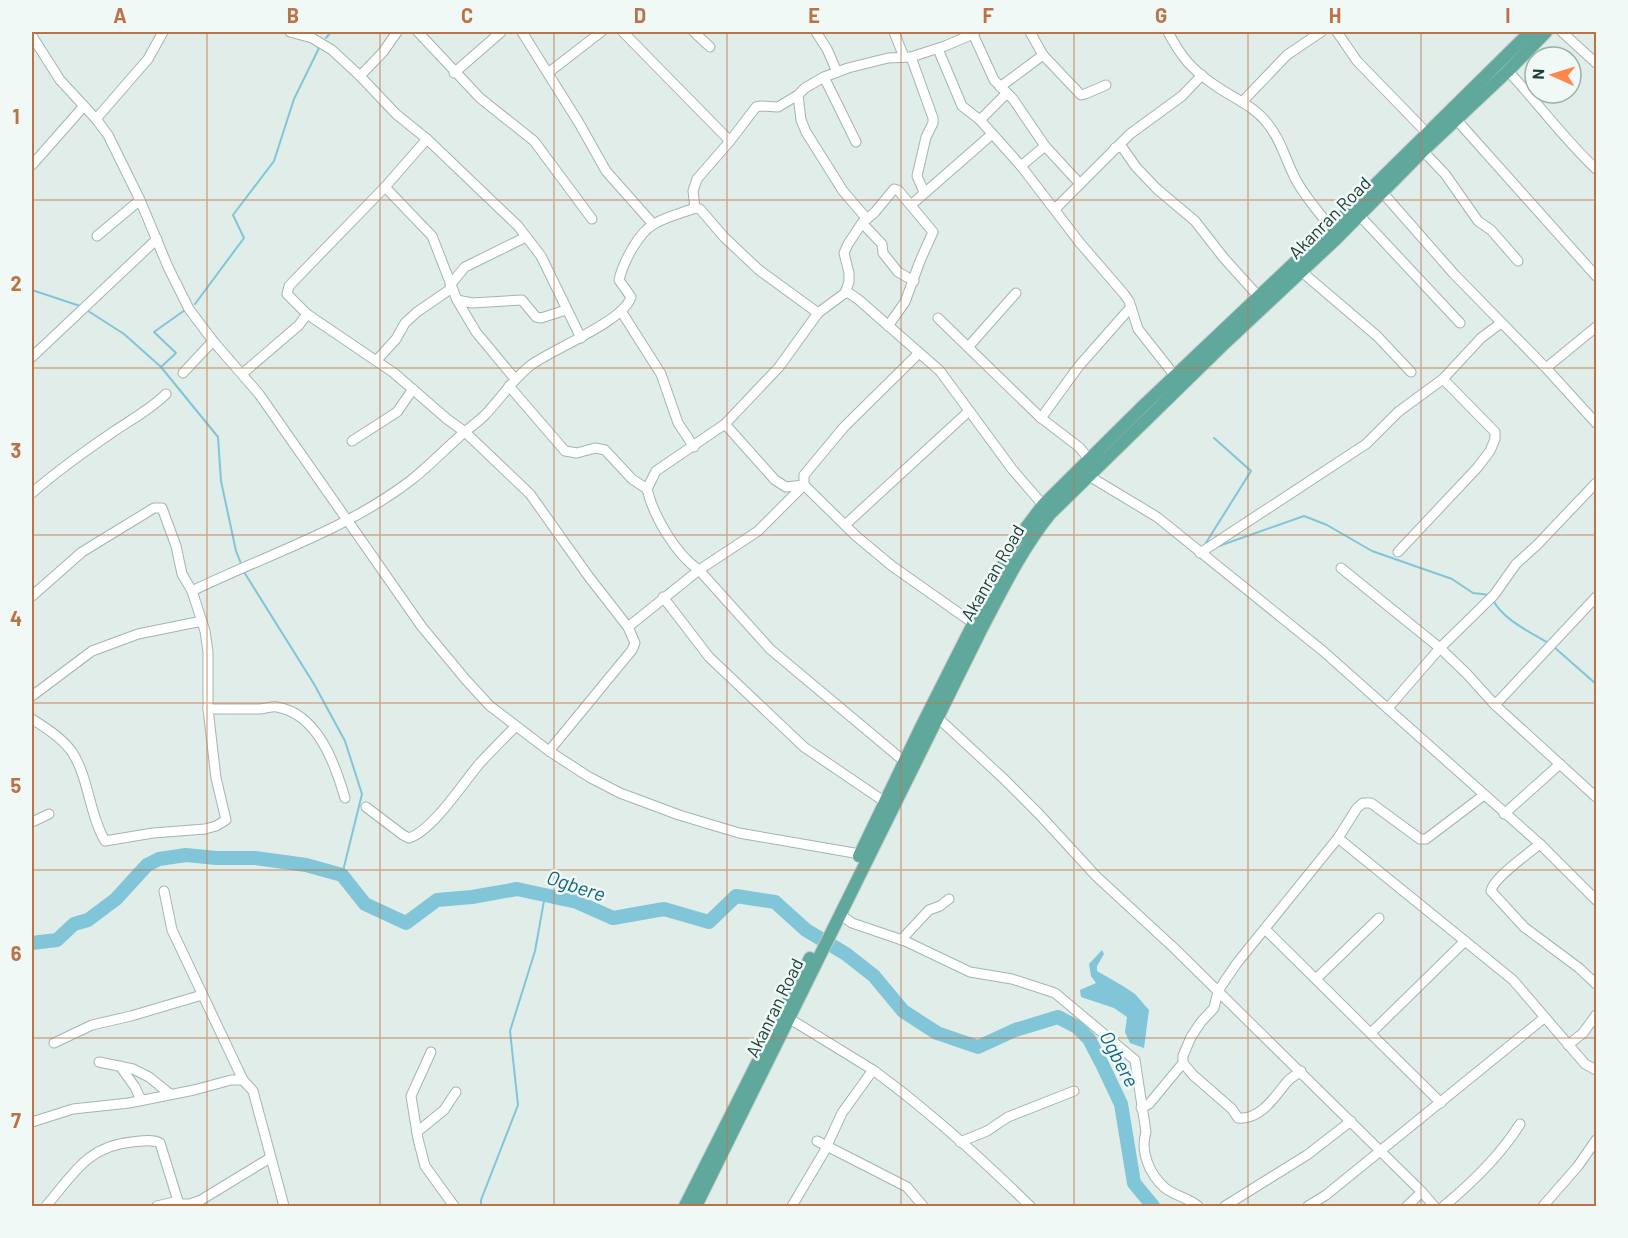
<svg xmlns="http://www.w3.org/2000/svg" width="1628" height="1238" font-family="Barlow,sans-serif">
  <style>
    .water { fill: #81c5d9 }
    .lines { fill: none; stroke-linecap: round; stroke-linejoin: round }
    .stream { stroke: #81c5d9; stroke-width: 2 }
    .river { stroke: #81c5d9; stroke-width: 14 }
    .minor-casing { stroke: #a2b6b0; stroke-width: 11 }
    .major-casing { stroke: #c0cac8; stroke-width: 14 }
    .minor { stroke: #fff; stroke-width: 9 }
    .major { stroke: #5fa89b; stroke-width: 12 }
    .grid { fill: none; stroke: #bc7247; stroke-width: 1.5; stroke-opacity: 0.55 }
    .labels { text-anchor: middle; stroke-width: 5; stroke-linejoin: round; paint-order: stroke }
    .street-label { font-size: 18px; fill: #1f403a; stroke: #f1f9f6 }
    .water-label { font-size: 20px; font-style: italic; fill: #116783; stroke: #f1f9f6 }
    .neatline { fill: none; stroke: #bc7247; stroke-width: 2 }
    .grid-label { font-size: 20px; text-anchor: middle; font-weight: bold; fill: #bc7247 }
  </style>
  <rect width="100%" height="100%" fill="#e0ede8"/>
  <path class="water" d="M1102,950L1104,954L1097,966V971L1123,986L1135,994L1149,1010L1144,1048L1130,1043L1125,1032L1127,1017L1114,1008L1081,997L1080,990L1096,983L1091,976L1089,964Z"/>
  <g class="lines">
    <g class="stream">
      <path d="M326,38L331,32"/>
      <path d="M32,290L80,306"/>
      <path d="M195,304L244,238L233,215L274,161L294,99L320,46"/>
      <path d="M85,309L124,334L161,367L218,437L221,481L236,551L242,566"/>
      <path d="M161,367L176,353L154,332L185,310"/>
      <path d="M1204,546L1251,471L1214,438"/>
      <path d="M1216,547L1304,516L1327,525L1372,551L1452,579L1473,593L1490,595"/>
      <path d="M244,572L314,684L345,741L362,794L342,875"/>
      <path d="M1493,600C1503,620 1532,633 1550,644"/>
      <path d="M1554,647L1596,684"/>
      <path d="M481,1206V1200L518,1105L510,1031L535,951L545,895"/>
    </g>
    <path class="river" d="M32,943L57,940L74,924L88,920L116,899L147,865L159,859L186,855L216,858H255L306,865L342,875L365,904L406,923L437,900L472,897L517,889L577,902L613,918L664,909L709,922L736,896L775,902L806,930L846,954L874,976L903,1011L937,1033L978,1047L1015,1030L1058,1017L1077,1027L1089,1039L1102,1064L1121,1104L1134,1183L1153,1206"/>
    <g class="minor-casing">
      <g id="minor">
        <path d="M290,32L312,38L332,50L360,76L396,114L427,139L518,226L541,256L581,338"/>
        <path d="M418,32L480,98L534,141L592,219"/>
        <path d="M522,32L579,123L606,171L653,224"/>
        <path d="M623,32L730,141"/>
        <path d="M694,32L710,47"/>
        <path d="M816,32L827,49L837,72"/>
        <path d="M894,32L904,57"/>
        <path d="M1030,32L1043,55L1081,95L1085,94L1106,85"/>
        <path d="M1168,32C1181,57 1192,70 1216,86C1233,98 1254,106 1267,123C1280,138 1285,158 1294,176C1303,195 1319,212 1331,228"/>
        <path d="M1337,32L1357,61L1427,133"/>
        <path d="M1562,32L1596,63"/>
        <path d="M973,34L994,80L1013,99L1045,146L1080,184"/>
        <path d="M32,36L60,80L96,119L108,135L140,200L168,267L189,309L213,341L259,394L422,627L466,680L490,706L549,751L589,777L620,793L679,815L739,833L860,854"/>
        <path d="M938,49L962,106L980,120L1021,166L1080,243L1124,294L1129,301L1138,329L1175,376"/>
        <path d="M911,57L933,118V123L926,137L917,176L924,192"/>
        <path d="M1508,71C1538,103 1564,139 1596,169"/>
        <path d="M454,73L501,32"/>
        <path d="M548,73L601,32"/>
        <path d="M360,76L383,52L397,32"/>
        <path d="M824,77L856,142"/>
        <path d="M1000,87L1043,55"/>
        <path d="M798,95L801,120L806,132L843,191L867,219"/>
        <path d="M1242,102L1287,55L1321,32"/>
        <path d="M1454,117L1596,276"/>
        <path d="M96,119L148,59L163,32"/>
        <path d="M980,120L1007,93"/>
        <path d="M427,139L385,187L289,286L287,294L307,314L394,373L447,419L465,432L530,494L589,577L628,627"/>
        <path d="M1115,148L1122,147L1136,167L1157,189L1195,221L1223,257L1259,297"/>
        <path d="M1423,151L1445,174L1478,221L1491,230L1518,261"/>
        <path d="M32,165L84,106"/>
        <path d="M1021,166L1045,146"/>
        <path d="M385,187L432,236L457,300L476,332L515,379"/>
        <path d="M1382,192L1454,274L1546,368L1596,423"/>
        <path d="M911,205L991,135"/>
        <path d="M695,208L693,191L697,179L730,141L756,107L761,106L778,107L798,95L805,88L824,77L848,68L888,58L911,57L945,46L973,34L975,32"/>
        <path d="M1055,209L1130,134L1182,96L1202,75"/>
        <path d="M1359,215L1460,323"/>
        <path d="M862,223L882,244L883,253L898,272L914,281"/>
        <path d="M97,236L140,200"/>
        <path d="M1302,272L1377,336L1411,372"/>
        <path d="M450,285L465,267L526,237"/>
        <path d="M845,293H849L859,300L940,371L1012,469L1043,505"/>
        <path d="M457,300L472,303L522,300L536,317L541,318L566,310"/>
        <path d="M621,311L661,374L678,423L694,447"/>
        <path d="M938,318L1041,418L1079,447L1089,459"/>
        <path d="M888,326L905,302L920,261L933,232L898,190L894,189L875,212L862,223L848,244L844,253L849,273V282L845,293L818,313L779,367L725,424L656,471L647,489C653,515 676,555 699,570L770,649L905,762"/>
        <path d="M969,346L1016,293"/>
        <path d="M32,357L157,239"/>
        <path d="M377,360L396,339L405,323L417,312L452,288"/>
        <path d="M1546,368L1596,327"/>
        <path d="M183,373L213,341"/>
        <path d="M242,374L299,325L307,314"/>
        <path d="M509,386L565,451L577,453L595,448L605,450L632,479L647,489"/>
        <path d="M1041,418L1079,366L1131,307"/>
        <path d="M725,424L775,480L786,487L804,485L856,536L892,566L973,623"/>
        <path d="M352,441L397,412L413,389"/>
        <path d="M1089,476L1157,517L1323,651L1540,844L1596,900"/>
        <path d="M32,493C57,471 85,451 113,432C132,419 151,409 166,394"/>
        <path d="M845,525L969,411"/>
        <path d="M1398,552L1477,468L1490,451L1495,439V432L1443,379"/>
        <path d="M1200,553L1366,444L1398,412L1443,379L1481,338L1501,323"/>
        <path d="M1341,568L1440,648L1467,674L1495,705L1596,797"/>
        <path d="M192,591C266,555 344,531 410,481C427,468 442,452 458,438C466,430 477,423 485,415C501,398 513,379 531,365C553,349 624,321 631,297L619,280C623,263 638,233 654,224C666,217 682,213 695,208L700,209L724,237L759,270L818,313"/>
        <path d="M32,596L82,552L154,508H162L176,546L182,574L192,591L205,631L208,652V709L216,778L226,820L216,826L205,829L153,833L105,841C89,814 89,778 72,752C62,738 46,728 32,719"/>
        <path d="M663,597L709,657L804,747L885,802"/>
        <path d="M32,696L92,651L138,634L202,621"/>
        <path d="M1495,705L1596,597"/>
        <path d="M1388,708L1440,648L1494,595L1516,564L1537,545L1596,483"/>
        <path d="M208,709C225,709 242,709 259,709C265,709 271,706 277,707C318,714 335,764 345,798"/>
        <path d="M937,717L1004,779L1039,814L1096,876L1174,948L1422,1192L1434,1206"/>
        <path d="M549,751L632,650L635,643L628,627L699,570L758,531L804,485V475L844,427L919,353"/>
        <path d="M366,807L403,835L409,838C433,830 463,783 480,763C492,750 504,738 516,726"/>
        <path d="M1504,814L1560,764"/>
        <path d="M32,822L49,814"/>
        <path d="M1338,838L1513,980L1585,1064L1596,1070"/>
        <path d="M1540,844C1529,853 1493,878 1491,891L1524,927L1579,968L1596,984"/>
        <path d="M164,891L172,930L243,1080L253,1091L284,1206"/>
        <path d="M841,915L852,923L905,941L970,972L1012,979L1055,993L1135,1060L1146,1132C1140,1151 1149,1174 1165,1188C1175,1196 1189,1198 1198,1206"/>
        <path d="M1265,929L1441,1103"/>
        <path d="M901,940L929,910L940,906L949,899"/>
        <path d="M1317,978L1379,918"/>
        <path d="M790,1019L873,1070L842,1113L824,1152L792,1206"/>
        <path d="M1371,1033L1465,941"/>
        <path d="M54,1043L92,1025L131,1016L202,995"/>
        <path d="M1568,1045L1583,1033L1596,1015"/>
        <path d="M431,1052L411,1096L418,1139L425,1166L454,1206"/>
        <path d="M99,1062L133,1069L149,1077L170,1094"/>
        <path d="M120,1066L135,1087L141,1100"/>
        <path d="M873,1070C929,1111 981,1158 1030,1206"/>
        <path d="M1301,1071C1296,1075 1290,1078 1286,1083C1274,1098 1260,1120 1238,1118L1232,1109L1193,1075L1183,1063V1056L1191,1037L1201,1022L1214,1008L1218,991L1237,963L1338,838L1357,808L1363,803H1371L1420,839H1426L1484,795"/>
        <path d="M1141,1108L1149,1104L1183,1063"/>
        <path d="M32,1122L73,1109L129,1103L194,1090L231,1080H243"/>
        <path d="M417,1132L444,1110L456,1092"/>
        <path d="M817,1141L907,1187L923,1206"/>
        <path d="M960,1142L987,1131L1008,1117L1074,1091"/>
        <path d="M46,1206C73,1175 87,1146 132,1142C142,1141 152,1139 160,1143L178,1201"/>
        <path d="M157,1206L178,1201L179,1204H190L201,1200L270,1158"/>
        <path d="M1225,1206L1307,1155L1351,1121"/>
        <path d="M1308,1206L1326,1195L1544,1018"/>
        <path d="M1407,1206L1422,1192"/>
        <path d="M1444,1206C1473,1182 1500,1156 1520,1124"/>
        <path d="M1543,1206L1578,1166L1596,1140"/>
      </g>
    </g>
    <g class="major-casing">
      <g id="major">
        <path d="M859,856L922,725L1013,545L1043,505L1142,407L1331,228L1530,32"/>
        <path d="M685,1206L810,958"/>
        <path d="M696,1206L982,628C1003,588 1022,549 1050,514L1223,345L1335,240L1423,151L1508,71L1546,32"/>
      </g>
    </g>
    <use href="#minor" class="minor"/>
    <use href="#major" class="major"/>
  </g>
  <path class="grid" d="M207,32V1206M380,32V1206M554,32V1206M727,32V1206M901,32V1206M1074,32V1206M1248,32V1206M1421,32V1206M32,200H1596M32,368H1596M32,535H1596M32,703H1596M32,870H1596M32,1038H1596"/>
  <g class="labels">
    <g class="street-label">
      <text transform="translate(1330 218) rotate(-45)" y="6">Akanran Road</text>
      <text transform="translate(993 573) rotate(-60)" y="6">Akanran Road</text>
      <text transform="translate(775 1008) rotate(-64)" y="6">Akanran Road</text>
    </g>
    <g class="water-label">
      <text transform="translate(576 886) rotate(18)" y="7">Ogbere</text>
      <text transform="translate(1119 1059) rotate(62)" y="7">Ogbere</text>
    </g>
  </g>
  <rect width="1628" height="1238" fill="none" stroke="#f1f9f6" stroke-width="66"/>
  <g transform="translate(1553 75) rotate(273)"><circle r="28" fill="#f1f9f6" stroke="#9dafab" stroke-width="1.5"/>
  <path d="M0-4.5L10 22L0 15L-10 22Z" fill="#ff874c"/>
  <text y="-9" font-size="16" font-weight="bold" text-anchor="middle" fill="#1f403a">N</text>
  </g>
  <rect x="33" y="33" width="1562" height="1172" class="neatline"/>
  <g class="grid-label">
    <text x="120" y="23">A</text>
    <text x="293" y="23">B</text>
    <text x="467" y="23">C</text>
    <text x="640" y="23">D</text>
    <text x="814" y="23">E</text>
    <text x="988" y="23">F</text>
    <text x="1161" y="23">G</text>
    <text x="1335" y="23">H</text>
    <text x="1508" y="23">I</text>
    <text x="16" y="124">1</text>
    <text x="16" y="291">2</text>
    <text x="16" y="458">3</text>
    <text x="16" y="626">4</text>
    <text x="16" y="793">5</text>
    <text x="16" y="961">6</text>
    <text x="16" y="1128">7</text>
  </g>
</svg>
